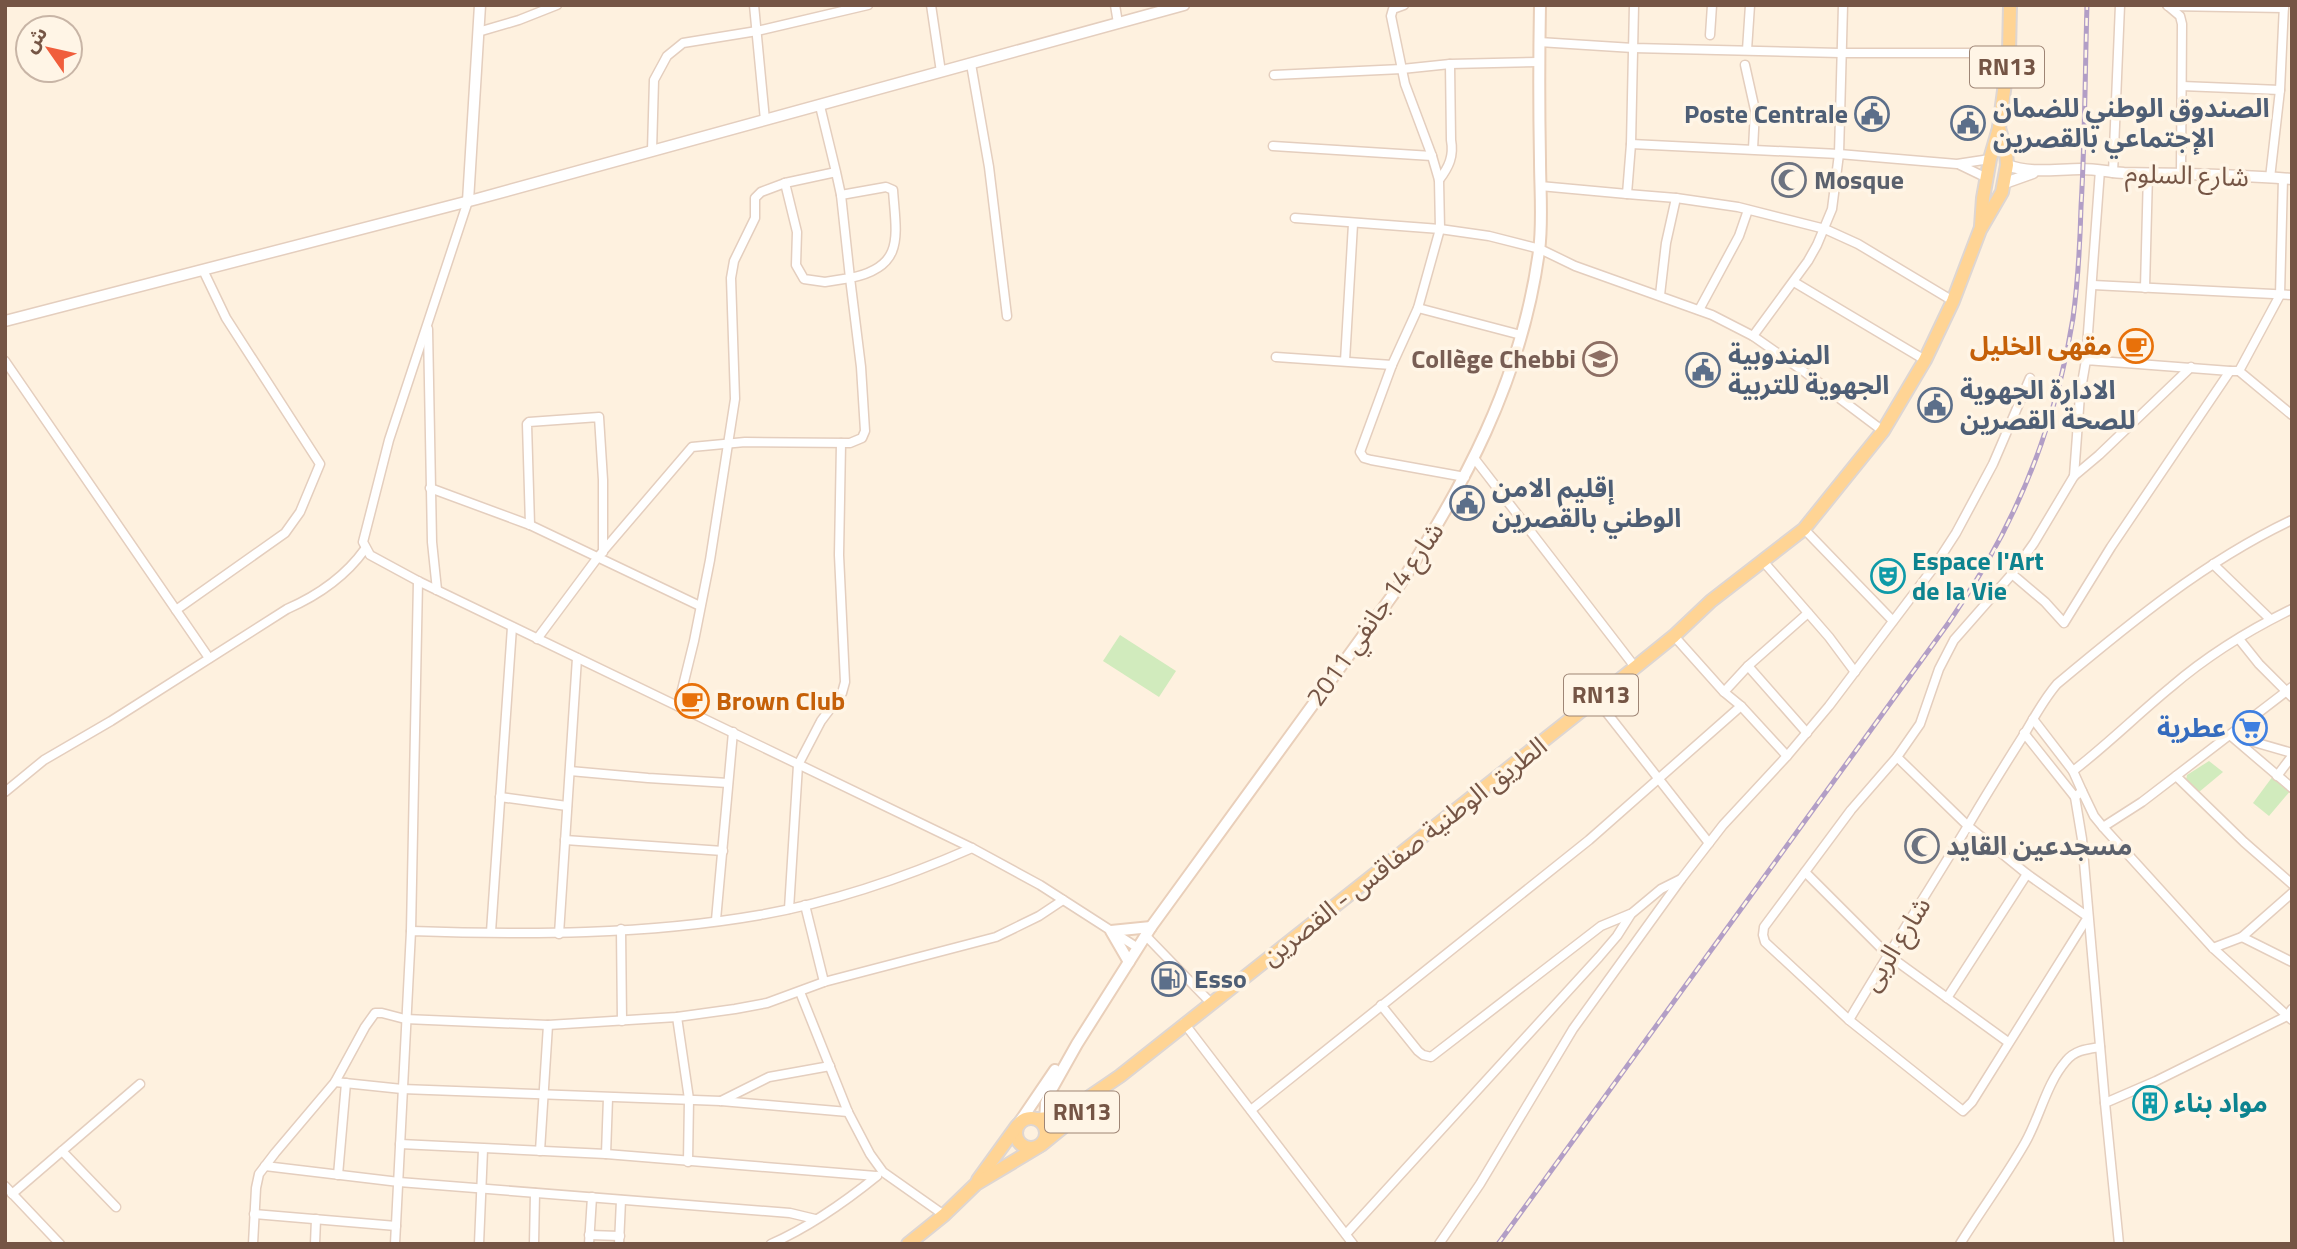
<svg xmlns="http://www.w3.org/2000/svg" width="2297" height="1249" font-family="'Titillium Web','Noto Sans Arabic',sans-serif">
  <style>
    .green { fill: #d1ebbd }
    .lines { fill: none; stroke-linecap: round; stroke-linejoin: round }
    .minor-casing { stroke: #e4cebe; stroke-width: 11 }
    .tertiary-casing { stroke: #e4cebe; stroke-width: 13 }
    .secondary-casing { stroke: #e9cfba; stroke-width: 14 }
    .primary-casing { stroke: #ded6d2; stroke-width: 16 }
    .minor { stroke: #fff; stroke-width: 8 }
    .tertiary { stroke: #fff; stroke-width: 10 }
    .secondary { stroke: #fff; stroke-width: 10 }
    .primary { stroke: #ffd494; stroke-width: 12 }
    .rail-casing { stroke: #b29ec6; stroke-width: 5 }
    .rail { stroke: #fff5e6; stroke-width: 2.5; stroke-dasharray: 8; stroke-linecap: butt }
    .labels { text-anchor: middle; stroke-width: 7; stroke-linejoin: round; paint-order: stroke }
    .shield { fill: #fff5e6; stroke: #9e8575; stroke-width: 2 }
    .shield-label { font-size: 24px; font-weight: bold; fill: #755545 }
    .service-label { font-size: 26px; font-weight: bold; fill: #4e5e75; stroke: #fff5e6; text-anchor: start }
    .street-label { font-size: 26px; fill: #755545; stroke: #fff5e6 }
    .worship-label { font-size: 26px; font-weight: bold; fill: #5b616d; stroke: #fff5e6; text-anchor: start }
    .food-label { font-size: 26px; font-weight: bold; fill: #c56008; stroke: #fff5e6; text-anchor: end }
    .education-label { font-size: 26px; font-weight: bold; fill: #785e54; stroke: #fff5e6; text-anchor: end }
    .culture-label { font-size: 26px; font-weight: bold; fill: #0d838f; stroke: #fff5e6; text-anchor: start }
    .shop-label { font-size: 26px; font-weight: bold; fill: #366cbe; stroke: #fff5e6; text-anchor: end }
  </style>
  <rect width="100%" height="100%" fill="#fef1df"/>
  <g class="green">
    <path d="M1120,635L1176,671L1159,697L1103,661Z"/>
    <path d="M2209,761L2223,772L2199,792L2186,780L2187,775Z"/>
    <path d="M2273,776L2291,790L2269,816L2253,803Z"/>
  </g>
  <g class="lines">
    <g class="minor-casing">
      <g id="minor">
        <path d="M754,5L765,120"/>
        <path d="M931,5L941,72"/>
        <path d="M1115,5L1118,23"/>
        <path d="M1404,5L1393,9L1391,16L1405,84L1432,156L1439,180L1440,229L1418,308L1392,365L1360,452L1364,458L1371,460L1465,477"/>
        <path d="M2167,5L2180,16L2182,24L2181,173"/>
        <path d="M2168,6L2284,8"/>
        <path d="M478,32L519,20L557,5"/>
        <path d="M1710,35L1712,5"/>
        <path d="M1539,42L1633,48L1840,53H2009"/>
        <path d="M1747,50L1750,5"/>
        <path d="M971,64L989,167L1007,316"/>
        <path d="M1745,65L1755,110L1753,149"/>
        <path d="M1274,75L1402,69L1450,64L1539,62"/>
        <path d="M2182,86L2280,90"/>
        <path d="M820,106L836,172L785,183L797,232L796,265L804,279L825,282L850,278L841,195L836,172"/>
        <path d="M1631,144L1839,154L1957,164L1990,159"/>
        <path d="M1273,146L1432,156"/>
        <path d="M652,151L654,80L667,56L683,43L757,31L868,5"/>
        <path d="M1960,165L1987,178"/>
        <path d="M2113,173L2120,5"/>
        <path d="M2270,178L2280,90L2284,5"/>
        <path d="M1439,180C1449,167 1454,156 1451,140L1450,64"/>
        <path d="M1540,186L1627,194L1631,144L1634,5"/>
        <path d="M1627,194L1676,198L1738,207L1825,229L1858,244L1953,301"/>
        <path d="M468,201L389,440L363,542L370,555L418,581L972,848L1040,885L1138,948"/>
        <path d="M1295,218L1440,229L1489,236L1540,249L1575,266L1712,315L1753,336L1806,373L1883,431"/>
        <path d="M1794,282L1925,360"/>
        <path d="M2093,285L2292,295"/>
        <path d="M2145,288L2148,173"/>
        <path d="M1660,295L1666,243L1676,198"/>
        <path d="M1418,308L1521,335"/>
        <path d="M1699,310L1739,236L1748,210"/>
        <path d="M428,329L432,542L437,590"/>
        <path d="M1753,336L1808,261L1817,245L1832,209L1839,154L1843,5"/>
        <path d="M1276,357L1392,365"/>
        <path d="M2086,360L2100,170"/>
        <path d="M5,361L209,658"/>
        <path d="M1345,361L1353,224"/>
        <path d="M2191,367L2099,455L2074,476L2034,543L2012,574L2045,602L2064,623L2111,547L2230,371H2239L2280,295L2283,178"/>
        <path d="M2239,371L2292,415"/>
        <path d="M1474,458L1635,667"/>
        <path d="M2074,476L2080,395L2086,360L2230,371"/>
        <path d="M430,488L530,525L700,606"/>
        <path d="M530,525L527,424L529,422L599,417L603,480V552"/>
        <path d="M1804,529L1893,621"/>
        <path d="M1762,560L1829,637L1855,672"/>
        <path d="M2213,564L2270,619"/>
        <path d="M176,610L285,533L300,512L320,464L226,318L203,270"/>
        <path d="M537,639L598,557L692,447L745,442L850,443L862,438L865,431L861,367L850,278C906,267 896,235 893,190L886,187L841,195"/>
        <path d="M2239,639L2259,664L2292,697"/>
        <path d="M1748,666L1807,733"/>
        <path d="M1724,692L1748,666L1808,613"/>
        <path d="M1596,699L1709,843"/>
        <path d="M678,706L694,641L710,560L735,399L731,278L734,261L755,218V198L761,192L785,183"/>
        <path d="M1741,706L1787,756"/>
        <path d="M2033,719L2073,771L2082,791"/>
        <path d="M2024,733L2075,797L2082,791L2094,816L2103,827L2213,948L2292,1020"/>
        <path d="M2230,735L2292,788"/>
        <path d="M2233,736L2292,753"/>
        <path d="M1897,757L1968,826L2027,874L2088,917L1972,1102L1963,1111L1849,1020C1888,954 1929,890 1969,824C1987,793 2006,763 2025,733C2035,716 2044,699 2057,684C2130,623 2205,561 2292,520"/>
        <path d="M570,771L648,778L728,783"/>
        <path d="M2073,771C2107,745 2138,714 2171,687C2207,656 2249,630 2292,609"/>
        <path d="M2176,776L2244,842L2292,884"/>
        <path d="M2277,776L2292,756"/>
        <path d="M5,792L44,760L111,721L287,609C319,595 345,577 365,549"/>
        <path d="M500,797L567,806"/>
        <path d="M2075,797L2082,839L2105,1103"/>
        <path d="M2103,827L2142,802L2292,687"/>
        <path d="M565,840L723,851"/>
        <path d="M1805,872L1888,955L2008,1042"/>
        <path d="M805,905L824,982"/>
        <path d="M789,909L798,765L821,721L842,693L845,682L839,555L841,443"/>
        <path d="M716,920L733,732"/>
        <path d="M621,929L622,1021"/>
        <path d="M411,931L418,581"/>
        <path d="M491,932L512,627"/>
        <path d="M559,934L577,658"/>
        <path d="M1146,936L1211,1003"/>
        <path d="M2242,937L2292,893"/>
        <path d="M2213,948L2242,937L2292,962"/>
        <path d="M800,992L848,1112L870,1154L883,1172L944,1215"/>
        <path d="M1947,998L2027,874"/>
        <path d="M1381,1005L1418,1051L1423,1055L1431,1057L1601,926L1630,914"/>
        <path d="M677,1017L689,1099L688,1162"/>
        <path d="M1849,1020L1765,942L1763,935L1764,927L1851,810L1897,757L1920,724L1939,669L1954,640L2012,574"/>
        <path d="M1184,1023L1353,1244"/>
        <path d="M335,1082L402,1089L721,1101L848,1112"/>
        <path d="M721,1101L769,1077L830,1066"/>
        <path d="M1251,1110L1589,840L1741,706L1724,692L1674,636"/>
        <path d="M400,1144L606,1154L876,1176"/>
        <path d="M62,1151L116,1207"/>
        <path d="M540,1151L548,1025"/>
        <path d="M606,1154L608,1098"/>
        <path d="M265,1166L399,1182L790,1213L815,1219"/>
        <path d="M338,1175L346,1083"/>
        <path d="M5,1186L60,1244"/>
        <path d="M12,1194L140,1084"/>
        <path d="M254,1214L396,1226"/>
        <path d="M1346,1234L1599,957L1617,936L1631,914L1661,889L1681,879"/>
        <path d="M589,1235L620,1236"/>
        <path d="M253,1244L256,1188L259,1174L275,1153L335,1082L365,1027L375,1013H382L405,1019L548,1025L677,1017L735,1009L767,1003L824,982L996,937L1039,916L1063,900"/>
        <path d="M315,1244L316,1219"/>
        <path d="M395,1244L411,931C527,935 645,935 760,915C833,902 904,878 972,848"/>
        <path d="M479,1244L483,1149"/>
        <path d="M534,1244L535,1193"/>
        <path d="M589,1244L592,1197"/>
        <path d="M619,1244L621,1200"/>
        <path d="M771,1244C809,1227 845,1202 877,1176"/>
        <path d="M1439,1244L1480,1184L1573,1029L1682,878L1723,825L1787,756L1829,706L1934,567L1956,533L1993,464L2030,378"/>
        <path d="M1960,1244C1981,1210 2005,1178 2025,1143C2040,1117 2046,1084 2066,1061C2075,1050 2087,1049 2100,1047"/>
        <path d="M2119,1244L2105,1103L2156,1081L2287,1016L2292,1009"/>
      </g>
    </g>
    <g class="tertiary-casing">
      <g id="tertiary">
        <path d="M2007,165C2031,174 2056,169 2081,169C2096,169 2110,172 2124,173C2180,174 2236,174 2292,179"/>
        <path d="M2005,183L2033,173"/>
        <path d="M468,201L480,5"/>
        <path d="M5,321L477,199L1184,5"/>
      </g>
    </g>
    <g class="secondary-casing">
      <g id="secondary">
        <path d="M1129,962L1111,931L1151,927"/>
        <path d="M1019,1123L1055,1070"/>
        <path d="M1045,1127L1046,1103L1050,1092L1077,1044L1151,927L1392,596C1463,490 1522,379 1539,251C1543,222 1540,189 1540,160C1539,108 1539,57 1540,5"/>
      </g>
    </g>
    <g class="primary-casing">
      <g id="primary">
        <path d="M1981,226L1983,198L1990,159L1999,128L2009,53L2010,5"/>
        <circle cx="1031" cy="1133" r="15"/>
        <path d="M1038,1119L1060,1117L1120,1076L1596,699L1674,636L1711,601L1804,529L1883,431L1925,360L1953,301L1980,230L2002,192L2007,165L2006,152L1999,128"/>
        <path d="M978,1180L1017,1126"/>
        <path d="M908,1244L944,1215L976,1184L1041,1145L1084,1110"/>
      </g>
    </g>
    <use href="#minor" class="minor"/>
    <use href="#tertiary" class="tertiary"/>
    <use href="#secondary" class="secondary"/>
    <use href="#primary" class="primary"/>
    <g class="rail-casing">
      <path id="rail" d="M1498,1244L1947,625C1961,604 1975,584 1987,562C2030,488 2060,402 2073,318C2078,281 2080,244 2081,207C2085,140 2085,72 2087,5"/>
    </g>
    <use href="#rail" class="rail"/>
  </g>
  <defs>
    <g id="civic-ring" transform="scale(1.75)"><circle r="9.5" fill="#fff5e6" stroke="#5c6f8a" stroke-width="1.5"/><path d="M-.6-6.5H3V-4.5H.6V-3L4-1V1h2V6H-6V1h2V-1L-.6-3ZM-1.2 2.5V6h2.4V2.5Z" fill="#5c6f8a"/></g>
    <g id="mosque-ring" transform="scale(1.75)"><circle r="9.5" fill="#fff5e6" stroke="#6b7280" stroke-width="1.5"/><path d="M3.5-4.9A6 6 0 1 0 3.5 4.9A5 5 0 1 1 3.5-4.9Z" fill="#6b7280"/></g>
    <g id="cafe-ring" transform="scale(1.75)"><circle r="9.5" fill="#fff5e6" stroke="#e8710a" stroke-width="1.5"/><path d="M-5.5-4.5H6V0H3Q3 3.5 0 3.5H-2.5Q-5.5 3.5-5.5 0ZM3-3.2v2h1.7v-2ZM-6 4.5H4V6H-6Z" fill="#e8710a"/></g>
    <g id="school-ring" transform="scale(1.75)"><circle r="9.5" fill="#fff5e6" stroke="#8d6e63" stroke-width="1.5"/><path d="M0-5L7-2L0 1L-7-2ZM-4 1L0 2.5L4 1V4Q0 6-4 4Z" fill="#8d6e63"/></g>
    <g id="theatre-ring" transform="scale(1.75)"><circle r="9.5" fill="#fff5e6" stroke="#0f9aa8" stroke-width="1.5"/><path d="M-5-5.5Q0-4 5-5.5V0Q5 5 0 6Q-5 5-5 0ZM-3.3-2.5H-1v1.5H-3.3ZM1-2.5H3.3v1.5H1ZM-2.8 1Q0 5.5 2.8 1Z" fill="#0f9aa8"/></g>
    <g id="supermarket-ring" transform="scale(1.75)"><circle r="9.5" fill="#fff5e6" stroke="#3f7fe0" stroke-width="1.5"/><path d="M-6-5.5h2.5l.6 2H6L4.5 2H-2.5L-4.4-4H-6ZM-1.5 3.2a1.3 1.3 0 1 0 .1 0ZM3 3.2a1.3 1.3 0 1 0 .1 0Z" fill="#3f7fe0"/></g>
    <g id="fuel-ring" transform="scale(1.75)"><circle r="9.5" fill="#fff5e6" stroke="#5c6f8a" stroke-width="1.5"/><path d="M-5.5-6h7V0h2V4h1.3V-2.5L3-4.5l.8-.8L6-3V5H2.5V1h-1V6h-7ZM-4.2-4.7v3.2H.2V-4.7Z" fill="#5c6f8a"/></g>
    <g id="building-ring" transform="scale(1.75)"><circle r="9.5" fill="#fff5e6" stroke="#0f9aa8" stroke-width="1.5"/><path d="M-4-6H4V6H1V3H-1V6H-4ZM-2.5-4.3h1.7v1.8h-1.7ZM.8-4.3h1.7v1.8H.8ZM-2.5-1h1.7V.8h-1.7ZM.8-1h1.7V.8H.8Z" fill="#0f9aa8"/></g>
  </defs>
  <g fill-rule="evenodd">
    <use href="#civic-ring" x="1872" y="114"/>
    <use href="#civic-ring" x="1968" y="123"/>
    <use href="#mosque-ring" x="1789" y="180"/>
    <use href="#cafe-ring" x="2136" y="346"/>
    <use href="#school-ring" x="1600" y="359"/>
    <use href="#civic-ring" x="1703" y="370"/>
    <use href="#civic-ring" x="1935" y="405"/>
    <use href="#civic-ring" x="1467" y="503"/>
    <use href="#theatre-ring" x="1888" y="576"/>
    <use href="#cafe-ring" x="692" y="701"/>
    <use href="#supermarket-ring" x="2250" y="728"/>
    <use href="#mosque-ring" x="1922" y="846"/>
    <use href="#fuel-ring" x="1169" y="979"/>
    <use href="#building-ring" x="2150" y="1103"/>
  </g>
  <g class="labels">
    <g class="shield">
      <rect x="1970" y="46.5" width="74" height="41" rx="5"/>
      <rect x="1564" y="674.5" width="74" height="41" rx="5"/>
      <rect x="1045" y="1091.5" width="74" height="41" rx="5"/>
    </g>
    <g class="shield-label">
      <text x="2007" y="75">RN13</text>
      <text x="1601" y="703">RN13</text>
      <text x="1082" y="1120">RN13</text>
    </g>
    <g class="service-label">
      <text x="1993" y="117">الصندوق الوطني للضمان<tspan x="1993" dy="30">الإجتماعي بالقصرين</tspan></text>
      <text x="1848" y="123" text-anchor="end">Poste Centrale</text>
      <text x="1728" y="364">المندوبية<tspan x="1728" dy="30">الجهوية للتربية</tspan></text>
      <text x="1960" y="399">الادارة الجهوية<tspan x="1960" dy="30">للصحة القصرين</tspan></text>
      <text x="1492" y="497">إقليم الامن<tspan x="1492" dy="30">الوطني بالقصرين</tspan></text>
      <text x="1194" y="988">Esso</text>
    </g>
    <g class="street-label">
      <text transform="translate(2187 175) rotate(2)" y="9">شارع السلوم</text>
      <text transform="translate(1375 614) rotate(-55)" y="9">شارع 14 جانفي 2011</text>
      <text transform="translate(1404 851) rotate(-38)" y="9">الطريق الوطنية صفاقس - القصرين</text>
      <text transform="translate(1896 944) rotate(-58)" y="9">شارع الربى</text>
    </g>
    <g class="worship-label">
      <text x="1814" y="189">Mosque</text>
      <text x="1946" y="855">مسجدعين القايد</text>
    </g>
    <g class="food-label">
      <text x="2112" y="355">مقهى الخليل</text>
      <text x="716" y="710" text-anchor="start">Brown Club</text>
    </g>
    <g class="education-label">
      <text x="1576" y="368">Collège Chebbi</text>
    </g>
    <g class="culture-label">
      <text x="1912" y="570">Espace l'Art<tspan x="1912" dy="30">de la Vie</tspan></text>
      <text x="2174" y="1112">مواد بناء</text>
    </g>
    <g class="shop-label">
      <text x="2226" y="737">عطرية</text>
    </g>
  </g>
  <rect width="2297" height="1249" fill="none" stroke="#755545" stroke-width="14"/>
  <g transform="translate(49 49) rotate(304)"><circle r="33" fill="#fff5e6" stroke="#c8b5a6" stroke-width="2"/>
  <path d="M0-5L12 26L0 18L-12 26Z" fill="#f05e3c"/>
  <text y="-10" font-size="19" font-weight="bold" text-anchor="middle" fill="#755545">ش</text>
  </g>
</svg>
